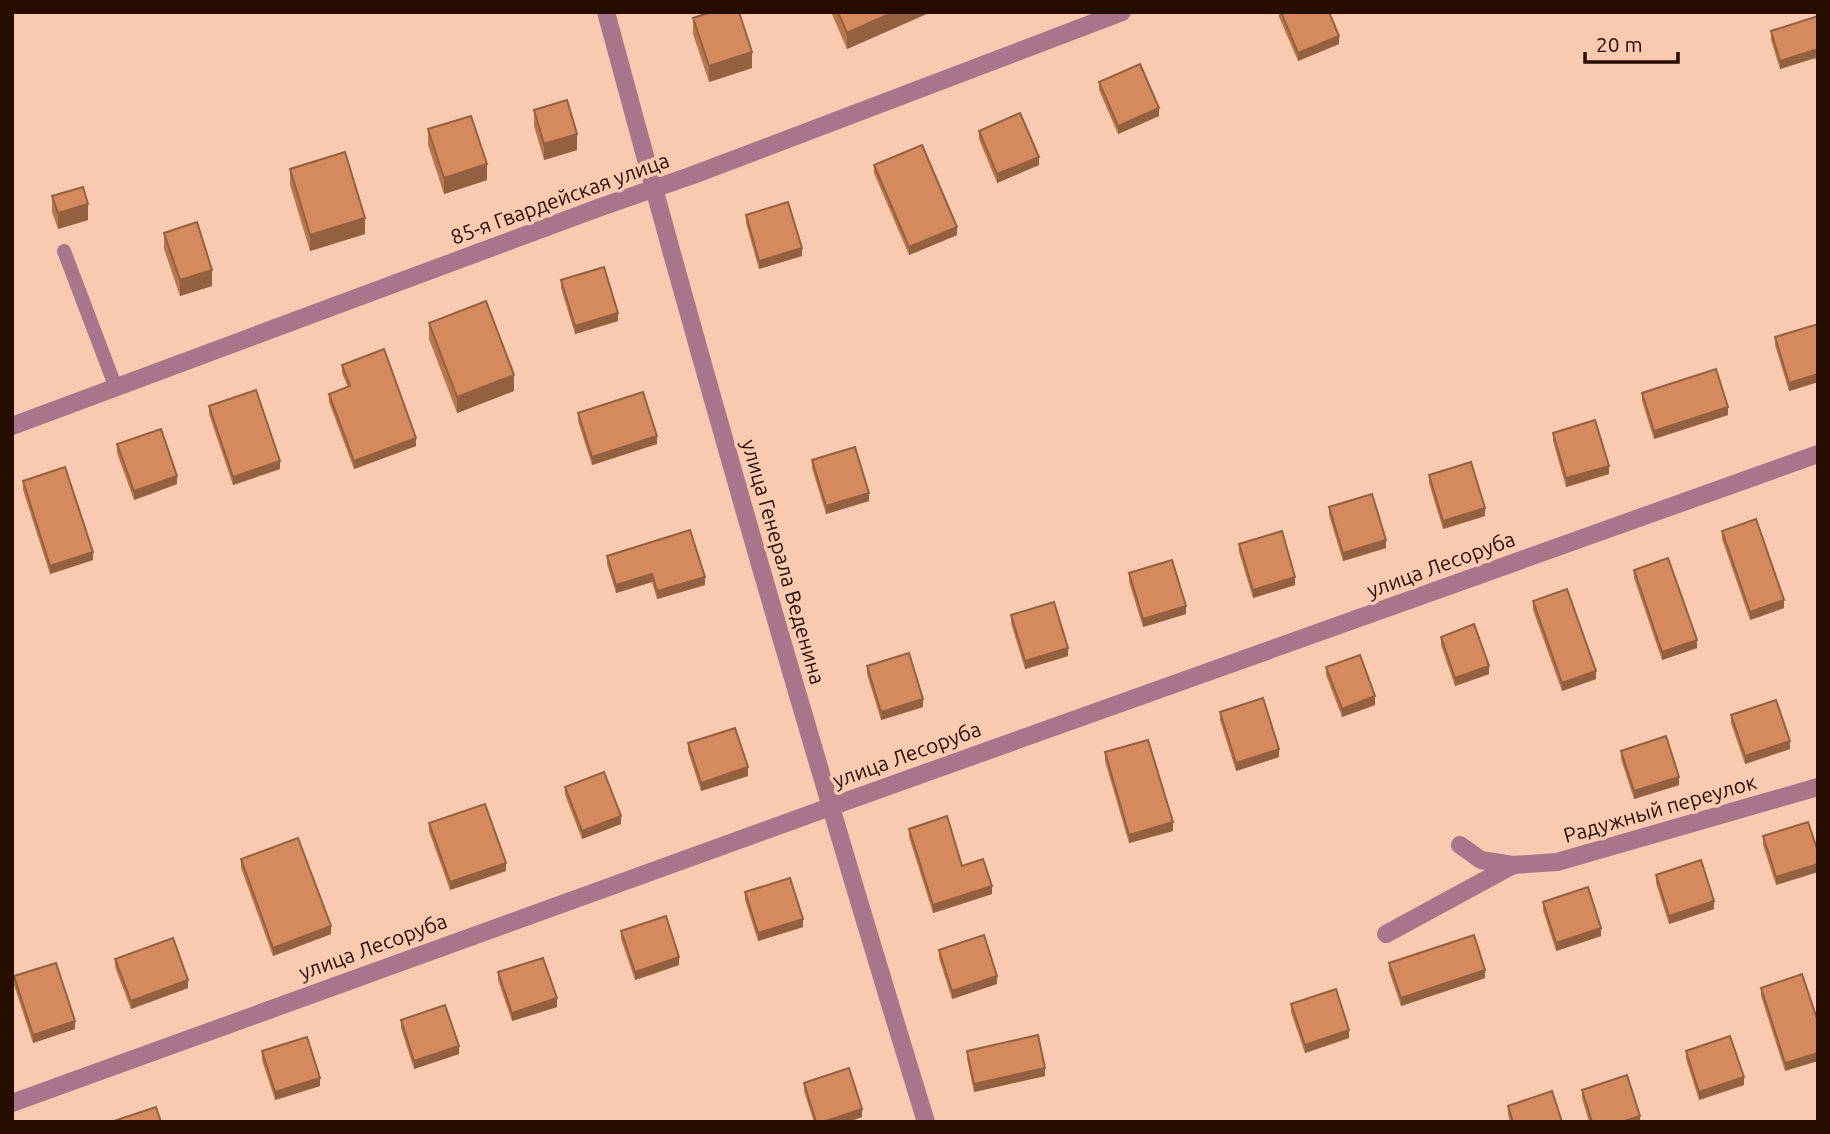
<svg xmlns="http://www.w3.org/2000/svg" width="1830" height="1134" font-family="Ubuntu,sans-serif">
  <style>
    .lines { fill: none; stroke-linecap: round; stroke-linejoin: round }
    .service { stroke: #a9758b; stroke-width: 14 }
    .minor { stroke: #a9758b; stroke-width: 18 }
    .wall { fill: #b6774f }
    .shaded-wall { fill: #946140 }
    .building { fill: #d48a5c; stroke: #946140; stroke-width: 2 }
    .labels { text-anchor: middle; stroke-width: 7; stroke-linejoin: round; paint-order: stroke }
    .street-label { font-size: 21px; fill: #270c00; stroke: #f9caaf }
  </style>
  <rect width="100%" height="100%" fill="#f9caaf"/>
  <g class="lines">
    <path class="service" d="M64,251L116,388"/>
    <g class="minor">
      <path d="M606,12C706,384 813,754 926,1122"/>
      <path d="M12,426L598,208L693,175L1122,12"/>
      <path d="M1460,845L1481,860L1513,865L1557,862L1818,787"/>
      <path d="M1386,934L1513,865"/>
      <path d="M12,1103L830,807L1818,454"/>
    </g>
  </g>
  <g class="wall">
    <path d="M831,12H931L847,49Z"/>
    <path d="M1279,12H1329L1339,44L1298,61L1279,17Z"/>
    <path d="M1818,16V66L1815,58L1780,69L1771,40V31Z"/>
    <path d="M693,18L752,68L709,82L693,34Z"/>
    <path d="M1099,82L1159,116L1118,134L1099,90Z"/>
    <path d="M534,110L577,150L544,160L534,126Z"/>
    <path d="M428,129L487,180L444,194L428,145Z"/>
    <path d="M979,131L1039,165L997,183L979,139Z"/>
    <path d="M874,165L957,235L909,255L874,173Z"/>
    <path d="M290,169L365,234L310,251L290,185Z"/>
    <path d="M52,196L88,220L58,229L52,212Z"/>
    <path d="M746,215L802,256L759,269L746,223Z"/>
    <path d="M164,233L212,286L180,296L164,249Z"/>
    <path d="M561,280L618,321L575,334L561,288Z"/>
    <path d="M429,323L514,391L457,413L429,339Z"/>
    <path d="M1818,324V382L1789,391L1775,345V337Z"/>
    <path d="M342,365L416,446L354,469L329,402V394L348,387L342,373Z"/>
    <path d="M1642,393L1728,415L1654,439L1642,401Z"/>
    <path d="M209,406L280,469L233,485L209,414Z"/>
    <path d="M578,413L657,444L592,465L578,421Z"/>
    <path d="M1553,433L1609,474L1566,487L1553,441Z"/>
    <path d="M117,444L177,484L134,500L117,453Z"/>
    <path d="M812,460L869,501L826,514L812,468Z"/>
    <path d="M1429,475L1485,516L1443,529L1429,483Z"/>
    <path d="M23,481L93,560L50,574L23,490Z"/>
    <path d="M1329,507L1386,548L1343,561L1329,515Z"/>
    <path d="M1722,531L1784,608L1750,620L1722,539Z"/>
    <path d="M1239,544L1295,585L1253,598L1239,552Z"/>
    <path d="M607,556L705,585L657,599L652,582L616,593L607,564Z"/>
    <path d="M1634,570L1697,648L1662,660L1634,578Z"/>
    <path d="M1129,573L1186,614L1143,627L1129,582Z"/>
    <path d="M1533,601L1596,679L1562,691L1533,610Z"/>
    <path d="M1011,615L1068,656L1025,669L1011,623Z"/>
    <path d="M1441,637L1489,674L1455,686L1441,645Z"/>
    <path d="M867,666L923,707L881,720L867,674Z"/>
    <path d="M1326,667L1375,705L1342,717L1326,675Z"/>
    <path d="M1220,712L1279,757L1236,771L1220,720Z"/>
    <path d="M1731,715L1790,749L1745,764L1731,723Z"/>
    <path d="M688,743L748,776L701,791L688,751Z"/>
    <path d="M1621,751L1679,785L1634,799L1621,759Z"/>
    <path d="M1105,752L1173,831L1129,843L1105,761Z"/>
    <path d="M565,787L621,824L582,839L565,795Z"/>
    <path d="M429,823L506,871L450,890L429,831Z"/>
    <path d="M909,829L962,866L992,894L933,913L909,837Z"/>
    <path d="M1763,836L1818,852L1776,885L1763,845Z"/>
    <path d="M241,859L331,934L273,956L241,868Z"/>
    <path d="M1656,875L1714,909L1669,924L1656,883Z"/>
    <path d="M745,892L803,927L758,941L745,900Z"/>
    <path d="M1543,902L1601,936L1556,951L1543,910Z"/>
    <path d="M621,931L679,965L635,980L621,939Z"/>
    <path d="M939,950L997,984L952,999L939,958Z"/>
    <path d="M115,959L188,988L131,1009L115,967Z"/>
    <path d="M1389,963L1485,978L1401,1006L1389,971Z"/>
    <path d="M498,972L557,1007L512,1021L498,980Z"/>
    <path d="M1802,974L1785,1071L1761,996V988Z"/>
    <path d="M14,976L75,1029L33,1043L14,985Z"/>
    <path d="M1291,1004L1349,1038L1305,1053L1291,1012Z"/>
    <path d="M401,1020L459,1054L414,1069L401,1028Z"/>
    <path d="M262,1051L320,1086L275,1100L262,1060Z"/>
    <path d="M967,1051L1045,1076L974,1092L967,1059Z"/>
    <path d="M1686,1051L1744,1085L1699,1100L1686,1059Z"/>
    <path d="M804,1083L862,1117L848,1122H814L804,1091Z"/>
    <path d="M1582,1090L1640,1122H1589L1582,1098Z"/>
    <path d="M1508,1106L1562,1122H1510L1508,1114Z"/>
  </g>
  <g class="shaded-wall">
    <path d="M894,12H931L847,49V33Z"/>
    <path d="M1339,36V44L1298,61V53Z"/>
    <path d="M1815,50V58L1780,69V61Z"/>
    <path d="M752,52V68L709,82V66Z"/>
    <path d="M1159,108V116L1118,134V126Z"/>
    <path d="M577,134V150L544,160V144Z"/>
    <path d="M1039,157V165L997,183V174Z"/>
    <path d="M487,164V180L444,194V178Z"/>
    <path d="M88,204V220L58,229V213Z"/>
    <path d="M365,218V234L310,251V235Z"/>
    <path d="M957,227V235L909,255V247Z"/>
    <path d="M802,248V256L759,269V261Z"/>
    <path d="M212,270V286L180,296V280Z"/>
    <path d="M618,313V321L575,334V326Z"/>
    <path d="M1818,374V382L1789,391V383Z"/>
    <path d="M514,375V391L457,413V397Z"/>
    <path d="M1728,407V415L1654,439V431Z"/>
    <path d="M657,436V444L592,465V457Z"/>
    <path d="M416,438V446L354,469V461Z"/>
    <path d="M280,461V469L233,485V477Z"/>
    <path d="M1609,466V474L1566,487V478Z"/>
    <path d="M177,476V484L134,500V491Z"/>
    <path d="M869,493V501L826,514V506Z"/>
    <path d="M1485,508V516L1443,529V521Z"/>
    <path d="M1386,540V548L1343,561V553Z"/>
    <path d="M93,552V560L50,574V566Z"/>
    <path d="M652,574V582L616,593V585Z"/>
    <path d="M705,577V585L657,599V591Z"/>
    <path d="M1295,577V585L1253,598V590Z"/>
    <path d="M1784,600V608L1750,620V612Z"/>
    <path d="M1186,606V614L1143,627V619Z"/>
    <path d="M1697,640V648L1662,660V652Z"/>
    <path d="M1068,648V656L1025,669V661Z"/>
    <path d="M1489,666V674L1455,686V678Z"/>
    <path d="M1596,671V679L1562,691V683Z"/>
    <path d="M1375,696V705L1342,717V709Z"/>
    <path d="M923,699V707L881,720V712Z"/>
    <path d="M1790,741V749L1745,764V756Z"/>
    <path d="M1279,749V757L1236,771V763Z"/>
    <path d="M748,767V776L701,791V783Z"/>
    <path d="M1679,777V785L1634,799V791Z"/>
    <path d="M621,816V824L582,839V831Z"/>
    <path d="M1173,822V831L1129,843V835Z"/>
    <path d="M506,863V871L450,890V882Z"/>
    <path d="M1818,864V872L1776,885V877Z"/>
    <path d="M992,886V894L933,913V905Z"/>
    <path d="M1714,901V909L1669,924V916Z"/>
    <path d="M803,919V927L758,941V933Z"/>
    <path d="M331,926V934L273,956V948Z"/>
    <path d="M1601,928V936L1556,951V943Z"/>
    <path d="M679,957V965L635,980V972Z"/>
    <path d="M1485,970V978L1401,1006V998Z"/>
    <path d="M997,976V984L952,999V991Z"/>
    <path d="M188,980V988L131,1009V1001Z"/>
    <path d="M557,998V1007L512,1021V1013Z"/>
    <path d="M75,1021V1029L33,1043V1035Z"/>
    <path d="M1349,1030V1038L1305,1053V1045Z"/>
    <path d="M459,1046V1054L414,1069V1061Z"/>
    <path d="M1818,1053V1061L1785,1071V1063Z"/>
    <path d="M1045,1068V1076L974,1092V1084Z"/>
    <path d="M1744,1077V1085L1699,1100V1092Z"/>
    <path d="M320,1078V1086L275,1100V1092Z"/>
    <path d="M862,1109V1117L848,1122H823Z"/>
    <path d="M1640,1116V1122H1622Z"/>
  </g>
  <g class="building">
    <path d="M711,12H739L752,52L709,66L693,18Z"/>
    <path d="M838,12H894L847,33Z"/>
    <path d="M1281,12H1329L1339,36L1298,53Z"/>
    <path d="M1818,16V57L1815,50L1780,61L1771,31Z"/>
    <path d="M1140,64L1159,108L1118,126L1099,82Z"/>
    <path d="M567,100L577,134L544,144L534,110Z"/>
    <path d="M1020,113L1039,157L997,174L979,131Z"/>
    <path d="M471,116L487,164L444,178L428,129Z"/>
    <path d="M922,145L957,227L909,247L874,165Z"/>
    <path d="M345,152L365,218L310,235L290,169Z"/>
    <path d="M83,187L88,204L58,213L52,196Z"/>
    <path d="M788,202L802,248L759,261L746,215Z"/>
    <path d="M197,222L212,270L180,280L164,233Z"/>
    <path d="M604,267L618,313L575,326L561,280Z"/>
    <path d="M486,301L514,375L457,397L429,323Z"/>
    <path d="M1818,324V374L1789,383L1775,337Z"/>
    <path d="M384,349L416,438L354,461L329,394L350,386L342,365Z"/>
    <path d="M1716,369L1728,407L1654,431L1642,393Z"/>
    <path d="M256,390L280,461L233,477L209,406Z"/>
    <path d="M643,392L657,436L592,457L578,413Z"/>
    <path d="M1595,420L1609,466L1566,478L1553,433Z"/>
    <path d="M161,429L177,476L134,491L117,444Z"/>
    <path d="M855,447L869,493L826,506L812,460Z"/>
    <path d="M1471,462L1485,508L1443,521L1429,475Z"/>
    <path d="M65,467L93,552L50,566L23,481Z"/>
    <path d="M1372,494L1386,540L1343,553L1329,507Z"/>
    <path d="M1756,519L1784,600L1750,612L1722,531Z"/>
    <path d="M690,530L705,577L657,591L652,574L616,585L607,556Z"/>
    <path d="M1282,531L1295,577L1253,590L1239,544Z"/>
    <path d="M1668,558L1697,640L1662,652L1634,570Z"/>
    <path d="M1172,560L1186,606L1143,619L1129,573Z"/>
    <path d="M1567,589L1596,671L1562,683L1533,601Z"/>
    <path d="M1054,602L1068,648L1025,661L1011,615Z"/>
    <path d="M1474,624L1489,666L1455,678L1441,637Z"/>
    <path d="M909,653L923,699L881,712L867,666Z"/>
    <path d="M1360,655L1375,696L1342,709L1326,667Z"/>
    <path d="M1263,698L1279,749L1236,763L1220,712Z"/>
    <path d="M1776,700L1790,741L1745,756L1731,715Z"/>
    <path d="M735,728L748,767L701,783L688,743Z"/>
    <path d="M1666,736L1679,777L1634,791L1621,751Z"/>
    <path d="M1148,740L1173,822L1129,835L1105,752Z"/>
    <path d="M604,772L621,816L582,831L565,787Z"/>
    <path d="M485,804L506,863L450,882L429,823Z"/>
    <path d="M947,816L962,866L983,859L992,886L933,905L909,829Z"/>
    <path d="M1808,822L1818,852V864L1776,877L1763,836Z"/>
    <path d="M298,838L331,926L273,948L241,859Z"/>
    <path d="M1701,860L1714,901L1669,916L1656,875Z"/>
    <path d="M790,878L803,919L758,933L745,892Z"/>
    <path d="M1588,887L1601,928L1556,943L1543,902Z"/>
    <path d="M666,916L679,957L635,972L621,931Z"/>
    <path d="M984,935L997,976L952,991L939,950Z"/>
    <path d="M1474,935L1485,970L1401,998L1389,963Z"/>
    <path d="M173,938L188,980L131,1001L115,959Z"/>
    <path d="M543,958L557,998L512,1013L498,972Z"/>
    <path d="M56,963L75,1021L33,1035L14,976Z"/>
    <path d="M1802,974L1818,1022V1053L1785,1063L1761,988Z"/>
    <path d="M1336,989L1349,1030L1305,1045L1291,1004Z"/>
    <path d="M445,1005L459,1046L414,1061L401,1020Z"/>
    <path d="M1038,1035L1045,1068L974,1084L967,1051Z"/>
    <path d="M1730,1036L1744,1077L1699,1092L1686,1051Z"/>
    <path d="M307,1037L320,1078L275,1092L262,1051Z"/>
    <path d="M849,1068L862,1109L823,1122H816L804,1083Z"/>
    <path d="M1627,1075L1640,1116L1622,1122H1592L1582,1090Z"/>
    <path d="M1552,1091L1562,1122H1513L1508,1106Z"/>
    <path d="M156,1107L161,1122H111Z"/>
  </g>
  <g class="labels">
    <g class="street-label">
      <text transform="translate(560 199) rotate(-20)" y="7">85-я Гвардейская улица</text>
      <text transform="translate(783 562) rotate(74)" y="7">улица Генерала Веденина</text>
      <text transform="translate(1441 565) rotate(-20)" y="7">улица Лесоруба</text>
      <text transform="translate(907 755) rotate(-20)" y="7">улица Лесоруба</text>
      <text transform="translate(1660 809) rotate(-16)" y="7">Радужный переулок</text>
      <text transform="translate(373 947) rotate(-20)" y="7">улица Лесоруба</text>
    </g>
  </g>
  <rect width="1830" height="1134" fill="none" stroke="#270c00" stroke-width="28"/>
  <path d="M1585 52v10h93v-10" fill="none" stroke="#270c00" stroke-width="3.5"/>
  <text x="1596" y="52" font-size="21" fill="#270c00" stroke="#f9caaf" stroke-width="5" paint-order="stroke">20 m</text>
</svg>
